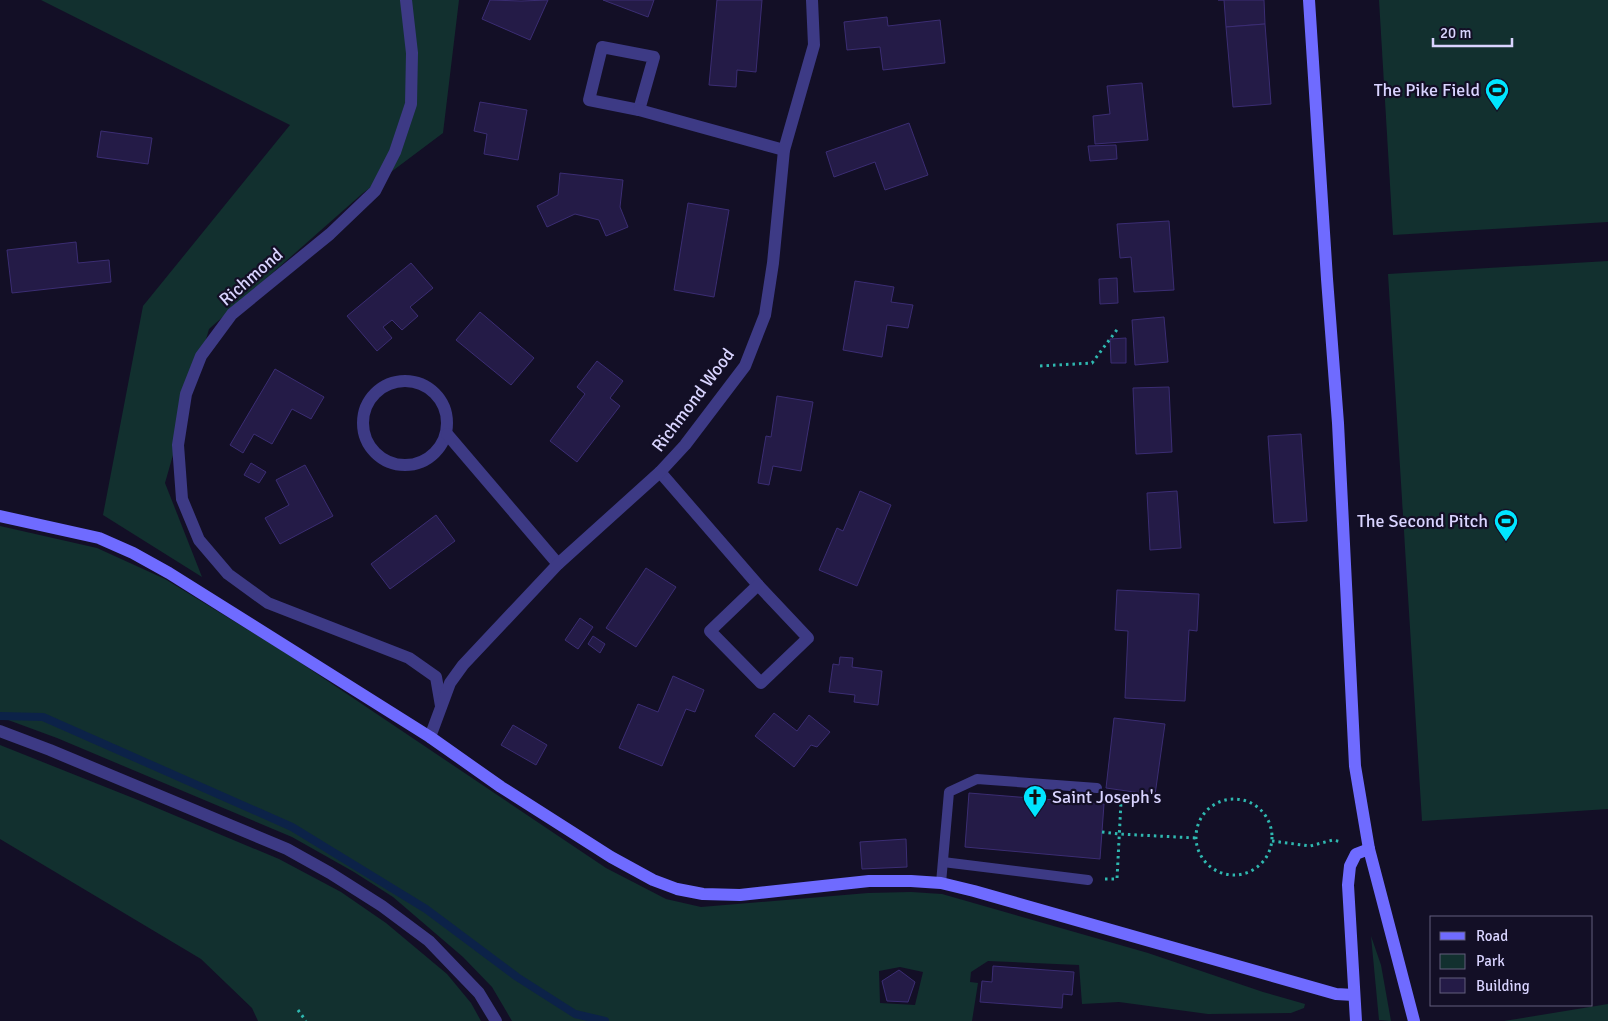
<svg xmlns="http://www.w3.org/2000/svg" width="1608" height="1021" font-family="Signika,sans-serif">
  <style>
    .green { fill: #12302f; fill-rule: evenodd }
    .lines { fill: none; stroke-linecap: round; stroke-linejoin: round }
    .stream { stroke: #0c2248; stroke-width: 8 }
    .building { fill: #241b47; stroke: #3b2d73 }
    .path { stroke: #2fb8b0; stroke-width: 3; stroke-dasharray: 2.5 4; stroke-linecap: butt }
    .lane { stroke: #3d3a85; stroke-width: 10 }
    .street { stroke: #3d3a85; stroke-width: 12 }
    .secondary { stroke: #6f6bff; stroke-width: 12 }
    .labels { text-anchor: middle; stroke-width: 4.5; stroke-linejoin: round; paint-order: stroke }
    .poi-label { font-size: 18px; fill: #d9d4ff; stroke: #130f26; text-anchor: end }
    .street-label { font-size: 18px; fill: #d9d4ff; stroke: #130f26 }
  </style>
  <rect width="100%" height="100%" fill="#130f26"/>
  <g class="green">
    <path d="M41,0H459L443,133L363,193L209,329L165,483L202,577L103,515L143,306L290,125Z"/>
    <path d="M1379,0H1608V222L1393,235Z"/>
    <path d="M1608,261V809L1422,821L1388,274Z"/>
    <path d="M0,526L97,548L165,579L286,653L606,868L666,899L701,907L868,893L911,892L942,894L1148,953L1263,992L1305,1004L1304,1008L1291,1013L1208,1014L1119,1002L1082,1004L1079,965L988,961L971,972L970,982L978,983L972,1021H512L492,987L463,957L393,897L354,872L292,837L57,738L0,717ZM900,967L923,972L915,1005L880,1003L879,971Z"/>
    <path d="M0,745L138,800L279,859L341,892L386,923L447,974L471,1003L481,1021H258L252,1008L201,959L0,839Z"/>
    <path d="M1371,936L1381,965L1391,1021L1379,1020Z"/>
    <path d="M1608,1004V1021H1504Z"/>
  </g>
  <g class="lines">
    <path class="stream" d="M0,716L43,717L292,827L426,909L517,977L575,1014L605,1021"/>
  </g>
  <g class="building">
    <path d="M490,0L521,1L548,0L530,40L482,19Z"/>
    <path d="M603,0H654L648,17Z"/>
    <path d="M717,0H762L756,72L737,70L736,87L709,85Z"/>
    <path d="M1218,0H1264L1265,24L1226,27L1224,0Z"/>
    <path d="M887,17L888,26L940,20L945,63L883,70L880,47L847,50L844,22Z"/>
    <path d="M1265,24L1271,104L1233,107L1226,27Z"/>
    <path d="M1142,83L1148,140L1095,144L1093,116L1110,114L1107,86Z"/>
    <path d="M480,102L527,110L518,160L484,154L487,134L474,131Z"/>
    <path d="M909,123L928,175L885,190L875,162L834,177L826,152Z"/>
    <path d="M101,131L152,138L148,164L97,157Z"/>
    <path d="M1116,145L1117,159L1090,161L1088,146Z"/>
    <path d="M560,173L623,180L620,207L628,227L606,236L599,220L575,214L547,227L537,206L558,195Z"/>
    <path d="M688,203L729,210L714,297L674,290Z"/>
    <path d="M1169,221L1174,290L1134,292L1131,257L1120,258L1117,224Z"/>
    <path d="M76,242L78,263L109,260L111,282L12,293L7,250Z"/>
    <path d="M411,263L433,288L410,307L418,316L402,330L392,320L383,327L392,338L377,351L347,316Z"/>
    <path d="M1117,278L1118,303L1100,304L1099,279Z"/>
    <path d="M855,281L894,287L891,302L913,305L908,328L887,325L882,357L843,350Z"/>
    <path d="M480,312L534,358L511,385L456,340Z"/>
    <path d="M1164,317L1168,362L1135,365L1132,320Z"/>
    <path d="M1126,338V363H1111L1110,339Z"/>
    <path d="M597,361L623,381L610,398L620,406L577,462L550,441L585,394L577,387Z"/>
    <path d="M275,369L324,397L311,419L292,409L272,444L254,434L243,453L230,445Z"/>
    <path d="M1169,387L1172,452L1136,454L1133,388Z"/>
    <path d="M777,396L813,402L801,471L773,466L769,485L758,483L766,436L771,437Z"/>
    <path d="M1301,434L1307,521L1274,523L1268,436Z"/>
    <path d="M251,463L266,472L259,483L244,475Z"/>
    <path d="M305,465L333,516L280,544L265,518L289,505L276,480Z"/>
    <path d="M860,491L891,505L857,586L819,570L837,528L843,531Z"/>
    <path d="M1177,491L1181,548L1150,550L1147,493Z"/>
    <path d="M436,515L455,541L390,589L371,564Z"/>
    <path d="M646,568L676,587L636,647L606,628Z"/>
    <path d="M1117,590L1199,594L1197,631L1189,630L1185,701L1125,698L1128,631L1115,630Z"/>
    <path d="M580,618L593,627L578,649L565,640Z"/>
    <path d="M593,636L605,644L600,653L588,644Z"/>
    <path d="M840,657L853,658L852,667L882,671L878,705L854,702L855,695L829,692L833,664L839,665Z"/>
    <path d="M673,676L704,690L695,712L686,709L662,766L619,748L638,704L658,712Z"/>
    <path d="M774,713L797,731L809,715L830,732L817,747L811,745L794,767L755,736Z"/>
    <path d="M1114,718L1165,724L1155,795L1106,788Z"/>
    <path d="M513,725L547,745L536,765L501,745Z"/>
    <path d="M969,793L1104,804L1100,859L965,847Z"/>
    <path d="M906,839L907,867L862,869L860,842Z"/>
    <path d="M993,966L1074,972L1072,995L1063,994L1062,1008L980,1002L982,981L992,982Z"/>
    <path d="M899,970L915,982L908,1002L887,1001L882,981Z"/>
  </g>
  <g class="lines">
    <g class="path">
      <path d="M1040,366L1092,363L1119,327"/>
      <circle cx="1234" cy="837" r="38"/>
      <path d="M1102,832L1119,834L1196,838"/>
      <path d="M1272,841L1310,846L1333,840L1342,842"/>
      <path d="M1105,879H1117L1121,802L1112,797"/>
      <path d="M298,1010L306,1021"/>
    </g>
    <g class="lane">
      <path d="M943,862L1088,880"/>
      <path d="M941,883L949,792L977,779L1097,788"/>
    </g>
    <g class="street">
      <path d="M406,0L412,53L411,104L395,152L375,191L330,234L232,314L201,356L186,394L178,445L182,499L199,540L228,574L268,603L409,658L436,677L441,706"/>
      <path d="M602,47L654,57L639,110L589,100Z"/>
      <path d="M639,110L784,150"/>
      <circle cx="405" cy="423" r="42"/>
      <path d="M447,434L558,564"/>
      <path d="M660,472L758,585"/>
      <path d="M758,585L808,638L761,683L710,631Z"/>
      <path d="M0,731L50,750L287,849L330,873L382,906L429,941L479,993L496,1021"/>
      <path d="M430,737L450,683L463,665L558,564L660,472L685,445L745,366L765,315L773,263L784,150L814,45L812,0"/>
    </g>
    <g class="secondary">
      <path d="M1309,0L1327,279L1338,423L1355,766L1369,849L1414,1021"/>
      <path d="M0,516L99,538L133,553L169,573L430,737L501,787L611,857L653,880L677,889L703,894L740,895L869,881H911L941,883L974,891L1336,994L1354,995"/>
      <path d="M1356,1021L1348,885L1350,866L1356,854L1369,849"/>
    </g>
  </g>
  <defs>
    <g id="stadium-pin" transform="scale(1.25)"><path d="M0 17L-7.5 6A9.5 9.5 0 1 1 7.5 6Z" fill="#00e5ff" stroke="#130f26"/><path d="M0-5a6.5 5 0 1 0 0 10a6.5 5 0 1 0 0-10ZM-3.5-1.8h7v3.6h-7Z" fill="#111"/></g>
    <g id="church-pin" transform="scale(1.25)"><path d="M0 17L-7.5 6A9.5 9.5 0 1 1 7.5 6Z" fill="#00e5ff" stroke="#130f26"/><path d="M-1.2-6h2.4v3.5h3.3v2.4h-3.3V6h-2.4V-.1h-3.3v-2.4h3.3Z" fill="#111"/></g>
  </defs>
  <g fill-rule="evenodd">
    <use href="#stadium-pin" x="1497" y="90"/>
    <use href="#stadium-pin" x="1506" y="521"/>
    <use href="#church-pin" x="1035" y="797"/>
  </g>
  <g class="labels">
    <g class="poi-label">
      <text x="1480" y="96">The Pike Field</text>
      <text x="1488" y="527">The Second Pitch</text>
      <text x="1052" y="803" text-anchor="start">Saint Joseph's</text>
    </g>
    <g class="street-label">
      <text transform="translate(251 277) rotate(-41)" y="6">Richmond</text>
      <text transform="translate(693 400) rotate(-53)" y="6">Richmond Wood</text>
    </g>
  </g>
  <rect x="1430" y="916" width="162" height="90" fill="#130f26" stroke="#625e7d"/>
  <rect x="1440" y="932" width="25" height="8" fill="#6f6bff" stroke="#625e7d"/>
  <text x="1476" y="941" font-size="15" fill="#d9d4ff">Road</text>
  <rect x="1440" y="954" width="25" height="15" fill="#12302f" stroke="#625e7d"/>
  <text x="1476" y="966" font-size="15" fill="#d9d4ff">Park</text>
  <rect x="1440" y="978" width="25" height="15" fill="#241b47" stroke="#625e7d"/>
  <text x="1476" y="991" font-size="15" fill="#d9d4ff">Building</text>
  <path d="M1433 38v8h79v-8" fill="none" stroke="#d9d4ff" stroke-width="2.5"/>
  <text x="1440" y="38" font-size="15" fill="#d9d4ff" stroke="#130f26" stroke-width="4" paint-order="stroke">20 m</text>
</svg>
